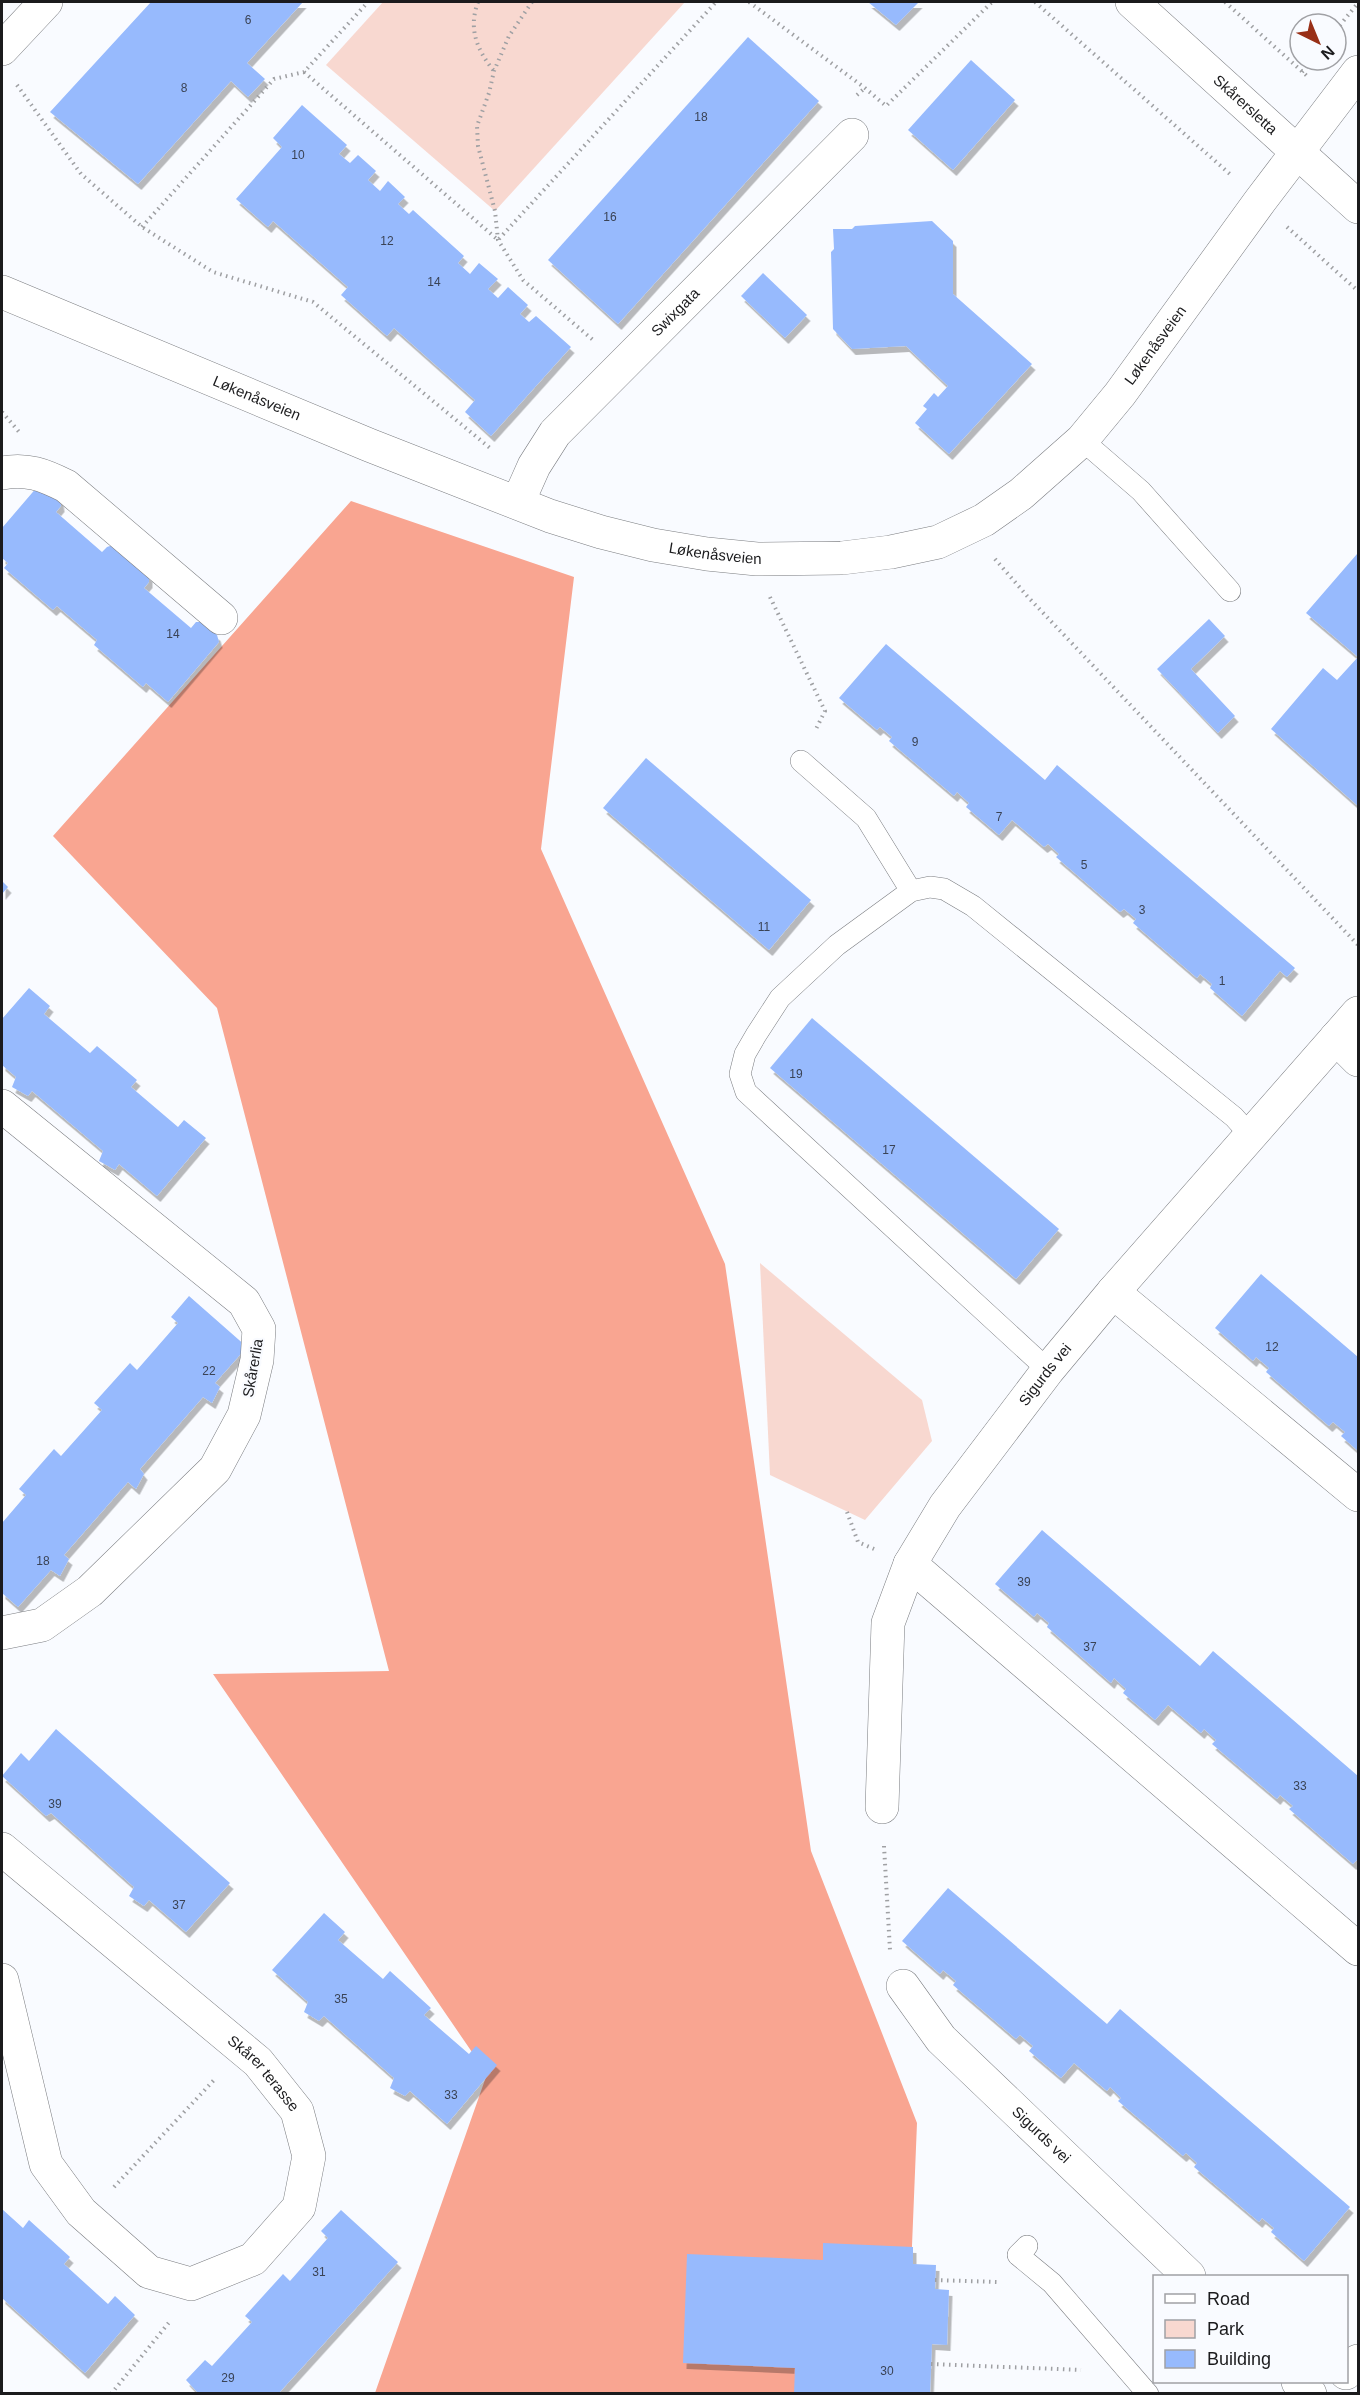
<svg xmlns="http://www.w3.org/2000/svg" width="1360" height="2395" font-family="Arial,sans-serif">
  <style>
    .green { fill: #f8d8d0 }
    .forest { fill: #f9a591 }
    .building { fill: #97bafd; filter: url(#shadow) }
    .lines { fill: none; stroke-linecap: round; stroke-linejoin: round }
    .service-casing { stroke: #7b7d81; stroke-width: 22 }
    .minor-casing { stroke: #7b7d81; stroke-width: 34 }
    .tertiary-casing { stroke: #7b7d81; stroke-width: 34 }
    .path { stroke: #9fa0a3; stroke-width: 4; stroke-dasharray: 1.5 4.5; stroke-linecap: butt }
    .service { stroke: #fff; stroke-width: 21 }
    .minor { stroke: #fff; stroke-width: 33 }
    .tertiary { stroke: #fff; stroke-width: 33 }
    .labels { text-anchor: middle; stroke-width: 4.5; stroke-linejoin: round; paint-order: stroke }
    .number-label { font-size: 12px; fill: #3a4355 }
    .street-label { font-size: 15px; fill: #1b1b1d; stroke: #f9fbff }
  </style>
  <defs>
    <filter id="shadow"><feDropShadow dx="3.5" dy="6" stdDeviation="0" flood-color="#0004"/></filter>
  </defs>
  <rect width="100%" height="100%" fill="#f9fbff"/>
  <g class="green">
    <path d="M383,2H685L495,211L326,65Z"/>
    <path d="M760,1263L922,1400L932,1441L865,1520L770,1475Z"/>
  </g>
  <path class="forest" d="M351,501L574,577L541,849L725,1264L811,1851L917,2123L906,2393H375L487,2074L213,1674L389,1671L217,1008L53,836Z"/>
  <g class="building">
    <path d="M151,2H303L247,63L265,79L248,97L231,81L138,184L50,112Z"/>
    <path d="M868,2H919L896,25Z"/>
    <path d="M748,37L819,101L618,324L548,260Z"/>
    <path d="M971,60L1015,100L953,170L908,130Z"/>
    <path d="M302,105L347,145L339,154L350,163L358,155L376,171L368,180L380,191L388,181L405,197L398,204L409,214L413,210L464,256L458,263L470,274L479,263L498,279L488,289L498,298L508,287L528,305L520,314L529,322L536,316L571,347L491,436L465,412L475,400L394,328L387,336L341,295L348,287L273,221L268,227L236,199L282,147L273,138Z"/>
    <path d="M932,221L953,241V294L1032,364L949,454L915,423L927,409L923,406L934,393L938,397L948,386L906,346L852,349L833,329L831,252L834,249L833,229H852L855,226Z"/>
    <path d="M763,273L807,315L785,338L741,296Z"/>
    <path d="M38,486L60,498L61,506L56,512L102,552L107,547L113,545L149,576V582L144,588L191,628L196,622H201L217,635L219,642L168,702L146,683L143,687L94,645L97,640L57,606L53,610L4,568L8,563L2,558V528Z"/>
    <path d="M1357,554L1358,556V806L1271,729L1323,668L1337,680L1358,657L1306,613Z"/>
    <path d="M1209,619L1225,636L1191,669L1235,716L1218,733L1157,669Z"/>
    <path d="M886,644L1045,780L1057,765L1295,968L1287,977L1280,971L1242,1016L1210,988L1212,984L1200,974L1197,978L1133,923L1136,919L1124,909L1120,912L1056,857L1059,854L1048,844L1044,847L1012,820L999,835L966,807L969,803L957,792L954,796L889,741L892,737L880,727L877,730L839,698Z"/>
    <path d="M646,758L811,900L769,950L603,808Z"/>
    <path d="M2,881L8,887L2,894Z"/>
    <path d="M29,988L50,1006L44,1014L90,1053L97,1046L137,1080L131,1087L178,1127L184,1120L206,1138L157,1196L119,1164L115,1170L99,1161L103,1151L32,1091L28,1096L12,1087L16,1077L2,1065V1019Z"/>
    <path d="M812,1018L1059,1229L1016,1279L770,1068Z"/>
    <path d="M1261,1274L1358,1357V1451L1341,1436L1345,1432L1333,1422L1329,1426L1266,1372L1269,1368L1256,1357L1253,1361L1215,1328Z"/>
    <path d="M189,1296L247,1347L215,1383L220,1387L212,1403L203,1397L140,1469L144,1474L136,1489L128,1482L64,1555L69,1559L60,1576L51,1570L18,1607L2,1593V1523L26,1495L19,1489L54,1449L61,1456L102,1410L94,1403L130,1363L137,1370L178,1323L171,1317Z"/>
    <path d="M1042,1530L1200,1666L1213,1651L1358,1776V1862L1357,1860L1353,1864L1289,1809L1293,1806L1280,1795L1277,1799L1212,1744L1216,1740L1204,1729L1201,1733L1168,1705L1155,1720L1123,1693L1126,1689L1114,1678L1111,1683L1047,1627L1049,1623L1037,1613L1034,1617L995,1584Z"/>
    <path d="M56,1729L230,1883L186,1932L149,1900L144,1906L129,1896L134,1887L51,1813L46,1816L2,1776L21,1753L29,1761Z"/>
    <path d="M948,1888L1107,2024L1120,2009L1350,2207L1304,2261L1271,2232L1274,2228L1262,2218L1259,2222L1194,2167L1197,2163L1186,2153L1183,2156L1118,2101L1121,2098L1110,2087L1107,2091L1074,2063L1061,2078L1029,2051L1033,2046L1020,2035L1016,2039L953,1985L956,1981L943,1970L940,1974L902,1941Z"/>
    <path d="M324,1913L345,1932L338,1940L383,1979L390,1971L431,2008L424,2015L469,2054L476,2046L497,2065L447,2124L410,2091L405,2096L390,2088L394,2078L324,2016L319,2021L304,2012L308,2002L272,1970Z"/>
    <path d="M2,2209L23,2228L29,2220L70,2257L64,2264L108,2304L115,2296L135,2315L85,2373L2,2298Z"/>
    <path d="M341,2210L398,2262L278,2394H199L186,2380L205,2360L212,2366L252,2322L245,2316L283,2274L290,2281L328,2238L321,2231Z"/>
    <path d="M823,2243L913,2247V2264L936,2265L935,2289L949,2290L947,2345L932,2344L930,2394H794L795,2368L683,2363L687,2254L823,2260Z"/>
  </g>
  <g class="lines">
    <g class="service-casing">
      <g id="service">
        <path d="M1082,440L1141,491L1230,591"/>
        <path d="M801,761L866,818L911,891"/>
        <path d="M1048,1370L746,1092L740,1074L745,1054L756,1035L780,998L837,945L911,891L930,887L944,889L973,906L1234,1117L1251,1136"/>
        <path d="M1027,2246L1018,2255L1052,2283L1148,2394"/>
      </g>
    </g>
    <g class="minor-casing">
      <g id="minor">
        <path d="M2,49L46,2"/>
        <path d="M2,473C27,468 44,475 66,486L221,618"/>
        <path id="s1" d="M518,502L534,466L555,433L852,135"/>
        <path d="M1336,1038L1358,1060"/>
        <path d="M2,1106L244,1302L259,1329L257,1360L244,1415L215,1469L90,1591L42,1625L2,1633"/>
        <path d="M1113,1292L1358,1495"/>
        <path d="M910,1564L1358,1949"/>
        <path id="s2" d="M882,1807L888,1623L910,1564L945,1506L1048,1370L1113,1292L1358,1013"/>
        <path id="s3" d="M2,1849L258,2062L297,2111L309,2156L299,2207L253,2259L191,2284L149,2272L81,2212L46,2164L2,1980"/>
        <path id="s4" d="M903,1986L941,2039L1189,2276"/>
        <path d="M1346,2373L1358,2361"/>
        <path d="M1298,2382L1310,2394"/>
      </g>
    </g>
    <g class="tertiary-casing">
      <g id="tertiary">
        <path id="s5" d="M1132,2L1358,207"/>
        <path id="s6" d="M2,292L369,445L550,516L601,532L653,545L707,554L757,559L842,558L891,552L938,542L984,520L1021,494L1082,440L1120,394L1260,201L1358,72"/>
      </g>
    </g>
    <g class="path">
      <path d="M478,2C468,29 477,50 494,71"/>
      <path d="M532,2L509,36L494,71L489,93L477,126L478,146L495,211L498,240L523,280L593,340"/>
      <path d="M749,2L865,88L886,106L992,2"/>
      <path d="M1035,2L1231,175"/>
      <path d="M1225,2L1307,76"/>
      <path d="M1336,30L1358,3"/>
      <path d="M304,72L498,240L716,2"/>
      <path d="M1302,72L1312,60"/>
      <path d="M17,85L81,174L142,227L213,272L313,302L490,448"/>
      <path d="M857,95L865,88"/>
      <path d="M142,227L274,79L304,72L368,2"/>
      <path d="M1287,227L1358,291"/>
      <path d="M2,412L20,433"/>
      <path d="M995,559L1028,597L1358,945"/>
      <path d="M770,597L825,711L815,731"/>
      <path d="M847,1512L858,1542L874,1549"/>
      <path d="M884,1846L890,1950"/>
      <path d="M114,2187L215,2079"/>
      <path d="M935,2280L997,2282"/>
      <path d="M931,2364L1081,2370"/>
      <path d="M111,2394L171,2320"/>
    </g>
    <use href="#service" class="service"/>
    <use href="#minor" class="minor"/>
    <use href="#tertiary" class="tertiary"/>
  </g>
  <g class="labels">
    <g class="number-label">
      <text x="248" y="24">6</text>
      <text x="184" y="92">8</text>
      <text x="701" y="121">18</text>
      <text x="298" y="159">10</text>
      <text x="610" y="221">16</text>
      <text x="387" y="245">12</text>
      <text x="434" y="286">14</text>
      <text x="173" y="638">14</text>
      <text x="915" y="746">9</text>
      <text x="999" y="821">7</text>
      <text x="1084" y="869">5</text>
      <text x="1142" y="914">3</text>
      <text x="764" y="931">11</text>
      <text x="1222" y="985">1</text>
      <text x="796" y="1078">19</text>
      <text x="889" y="1154">17</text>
      <text x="1272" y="1351">12</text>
      <text x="209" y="1375">22</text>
      <text x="43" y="1565">18</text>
      <text x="1024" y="1586">39</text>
      <text x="1090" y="1651">37</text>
      <text x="1300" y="1790">33</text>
      <text x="55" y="1808">39</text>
      <text x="179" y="1909">37</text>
      <text x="341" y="2003">35</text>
      <text x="451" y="2099">33</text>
      <text x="319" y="2276">31</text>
      <text x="887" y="2375">30</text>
      <text x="228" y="2382">29</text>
    </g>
    <g class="street-label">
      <text dy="5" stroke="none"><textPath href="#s5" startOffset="153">Skårersletta</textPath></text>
      <text dy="5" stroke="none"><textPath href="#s1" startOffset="249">Swixgata</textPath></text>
      <text dy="5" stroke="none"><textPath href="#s6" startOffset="1284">Løkenåsveien</textPath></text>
      <text dy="5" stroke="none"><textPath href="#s6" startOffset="276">Løkenåsveien</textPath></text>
      <text dy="5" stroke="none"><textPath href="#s6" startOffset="762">Løkenåsveien</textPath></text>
      <text transform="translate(253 1368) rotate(-80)" y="5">Skårerlia</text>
      <text dy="5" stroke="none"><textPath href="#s2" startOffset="480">Sigurds vei</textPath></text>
      <text dy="5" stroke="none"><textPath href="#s3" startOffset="345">Skårer terasse</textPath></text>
      <text dy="5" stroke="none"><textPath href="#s4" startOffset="204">Sigurds vei</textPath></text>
    </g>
  </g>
  <rect width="1360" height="2395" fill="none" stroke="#1b1b1d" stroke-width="6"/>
  <rect x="1153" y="2275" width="195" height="108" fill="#f9fbff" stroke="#a0a1a5" stroke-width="1.5"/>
  <rect x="1165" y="2294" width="30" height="9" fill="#ffffff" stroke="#a0a1a5" stroke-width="1.5"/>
  <text x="1207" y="2305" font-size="18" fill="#1b1b1d">Road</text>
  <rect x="1165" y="2320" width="30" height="18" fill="#f8d8d0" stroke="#a0a1a5" stroke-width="1.5"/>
  <text x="1207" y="2335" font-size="18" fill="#1b1b1d">Park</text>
  <rect x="1165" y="2350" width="30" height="18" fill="#97bafd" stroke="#a0a1a5" stroke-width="1.5"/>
  <text x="1207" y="2365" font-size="18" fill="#1b1b1d">Building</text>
  <g transform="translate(1318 42) rotate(137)"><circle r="28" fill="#f9fbff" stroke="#a0a1a5" stroke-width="1.5"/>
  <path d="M0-4.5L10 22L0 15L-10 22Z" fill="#982f17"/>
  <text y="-9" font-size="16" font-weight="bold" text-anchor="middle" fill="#1b1b1d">N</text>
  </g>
</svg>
